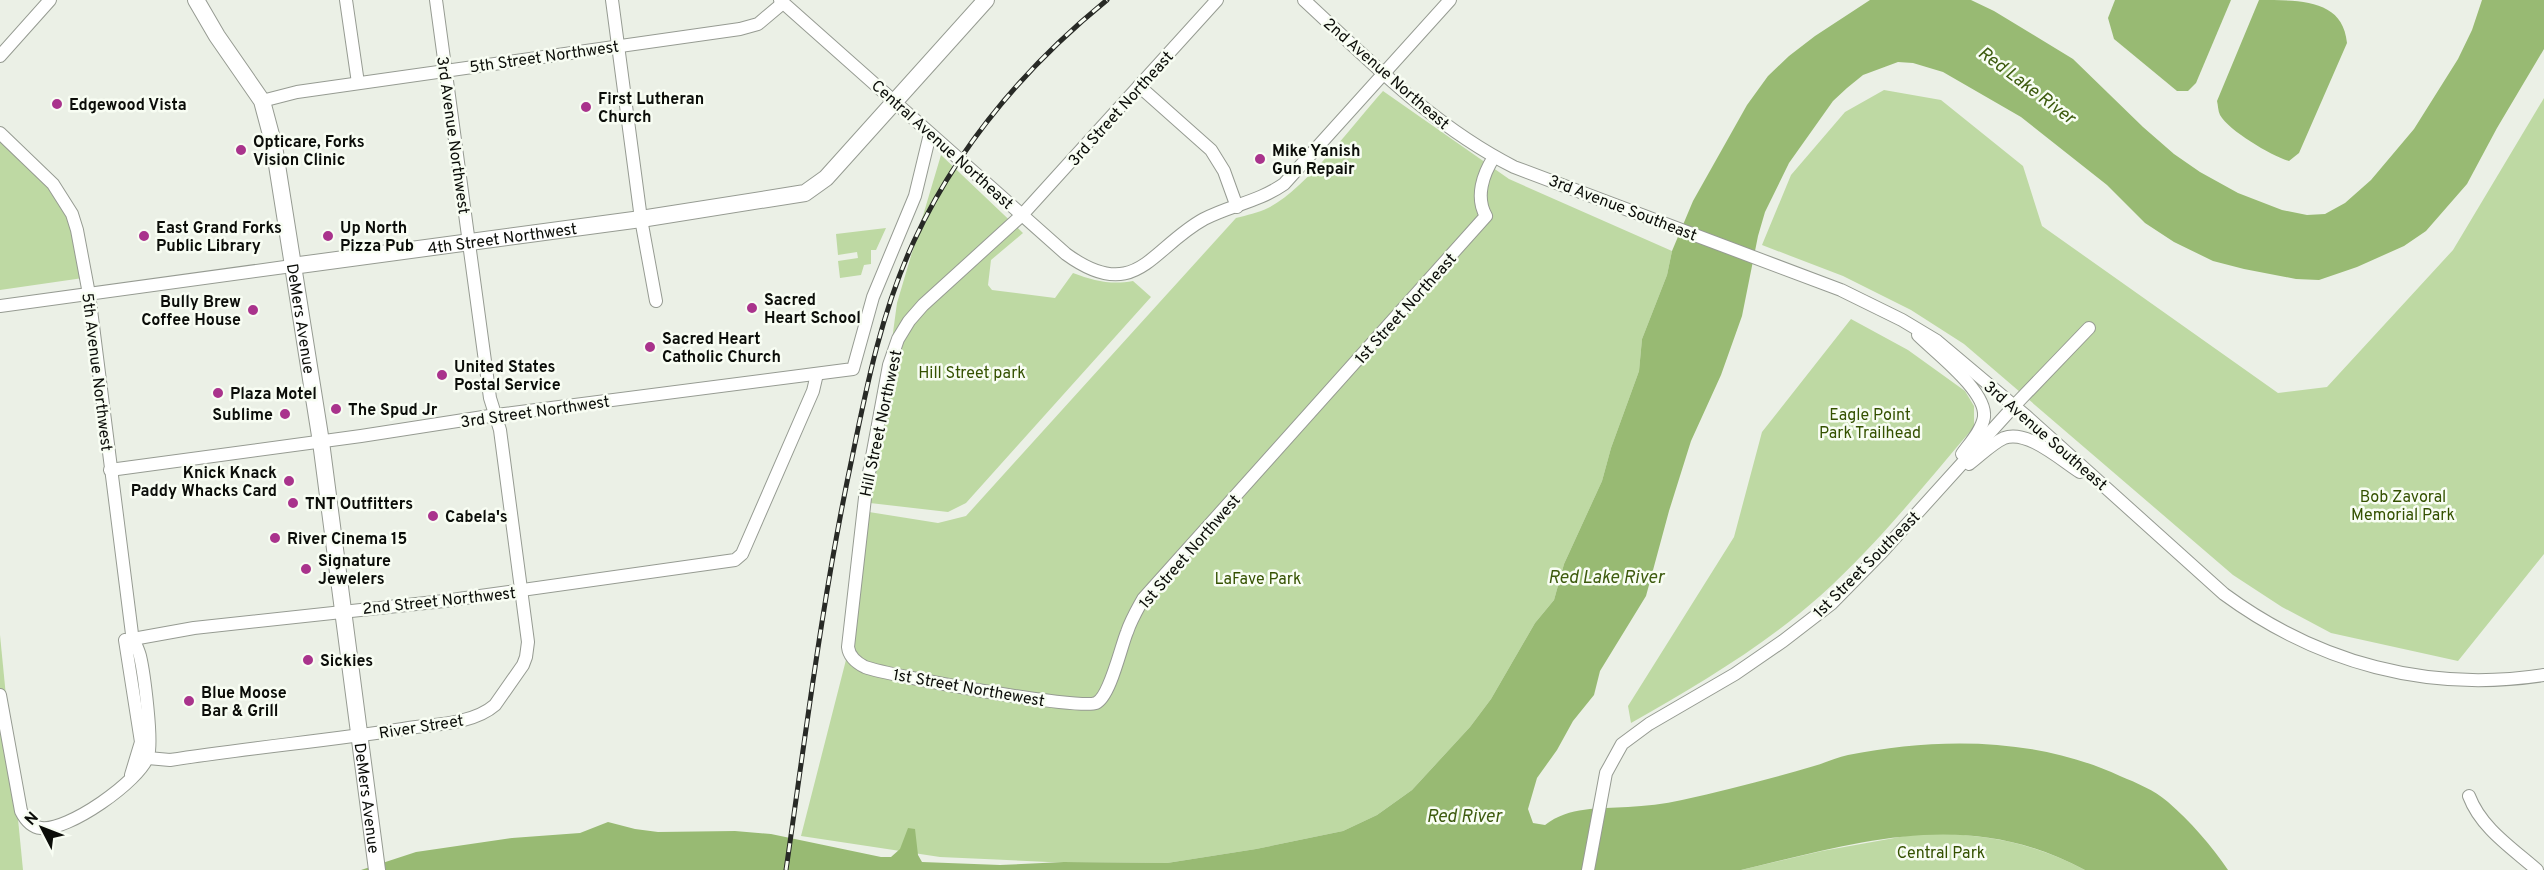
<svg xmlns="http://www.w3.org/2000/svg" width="2544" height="870" font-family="Overpass,sans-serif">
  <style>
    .green { fill: #bed9a3 }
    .water { fill: #98ba73 }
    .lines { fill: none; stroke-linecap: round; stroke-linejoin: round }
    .minor-casing { stroke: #969b92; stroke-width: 14 }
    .major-casing { stroke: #969b92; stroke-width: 18 }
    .minor { stroke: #fff; stroke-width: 12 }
    .major { stroke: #fff; stroke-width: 16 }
    .rail-casing { stroke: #282a26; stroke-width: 5 }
    .rail { stroke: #f8fdf3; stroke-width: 3; stroke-dasharray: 9; stroke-linecap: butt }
    .poi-dot { fill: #a9338c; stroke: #f8fdf3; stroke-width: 2 }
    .labels { text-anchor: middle; stroke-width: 5; stroke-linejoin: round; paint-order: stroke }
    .street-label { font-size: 16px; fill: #0b0d09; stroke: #f8fdf3 }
    .poi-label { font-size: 16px; font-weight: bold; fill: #0b0d09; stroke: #f8fdf3; text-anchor: start }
    .park-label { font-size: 16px; fill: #345100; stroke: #f8fdf3 }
    .water-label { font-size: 18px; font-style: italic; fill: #3d5b0e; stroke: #f8fdf3 }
  </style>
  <rect width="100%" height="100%" fill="#ebf0e6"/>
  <g class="green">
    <path d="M1884,90L1941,100L2023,166L2042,226L2278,393L2327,387L2453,250L2544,98V554L2458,661L2331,633L2282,607L2233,575L1964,344L1911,310L1843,276L1762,245L1791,175L1845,112Z"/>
    <path d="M1383,91L1509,179L1672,251L1667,275L1642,339L1639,371L1611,448L1602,481L1564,564L1554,600L1535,623L1491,699L1470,727L1412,790L1377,815L1343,831L1256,849L1167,863L1048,862L940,857L801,836L848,652L869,512L938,523L966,516L1236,218C1247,215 1258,213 1268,208C1305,190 1354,123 1383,91Z"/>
    <path d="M0,136L63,197L83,278L0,290Z"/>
    <path d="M941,155L1023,233L991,260L988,285L992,290L1055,298L1073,273C1094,281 1111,285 1133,281L1151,297L966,503L948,512L870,503L897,303Z"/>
    <path d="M886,228L876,250H871V264L864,265L861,275L840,278L838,261L858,258L857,252L838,255L836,234Z"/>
    <path d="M1851,319L1908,350L1965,391L1974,406V427C1925,484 1877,545 1820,596C1764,646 1696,686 1631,723L1628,706L1734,537L1762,432Z"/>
    <path d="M0,635L23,870H0Z"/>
    <path d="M1922,833C1983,834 2030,841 2085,870H1741L1822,851Z"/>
  </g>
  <g class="water">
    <path d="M1870,0H1971L1994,11L2073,59L2143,127L2174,154L2200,172L2238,193L2282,210L2307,215L2325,214L2345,203L2371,180L2414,129L2458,59L2472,30L2482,0H2544V49L2497,128L2467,184L2426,231L2404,246L2357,267L2319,280L2296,279L2244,269L2213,261L2174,242L2145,223L2107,185L2021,117L1943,72L1913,63L1898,62L1863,75L1847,88L1833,101L1789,163L1765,212L1758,236L1742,316L1721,375L1691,441L1669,511L1646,596L1600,671L1594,695L1573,721L1557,750L1537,778L1528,809L1533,823L1545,825C1570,806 1598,809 1628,807C1645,806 1664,804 1682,800C1726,790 1770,779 1814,766C1825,763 1837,757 1848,755C1938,737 2036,737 2120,776C2137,783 2154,790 2168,802C2190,821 2212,846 2228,870H2085C1968,807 1863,841 1741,870H361L416,852L512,838L580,833L608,822L635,829L658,832L735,831L771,834L881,857H891L900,849L908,828L915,829L918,855L922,862L1000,865L1064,862L1167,863L1256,849L1343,831L1377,815L1412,790L1470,727L1491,699L1535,623L1554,600L1564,564L1602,481L1611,448L1639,371L1642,339L1667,275L1672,251L1693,201L1747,105L1768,76L1789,56L1815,36Z"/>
    <path d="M2115,0H2231L2196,83L2188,91H2177L2114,39L2108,18Z"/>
    <path d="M2259,0C2303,0 2343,0 2347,43L2299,153L2289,161C2272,156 2229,131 2220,115C2218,111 2218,105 2217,101Z"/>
  </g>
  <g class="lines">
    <g class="minor-casing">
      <g id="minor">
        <path d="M346,0L358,83"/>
        <path d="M612,0L641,219L656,301"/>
        <path d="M780,0L1066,254C1136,305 1151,248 1204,219C1231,205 1258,202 1284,184L1450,0"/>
        <path d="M1217,0L1022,215L923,305L909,321L898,339L889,365L866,489L848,647C849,656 857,663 865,667C890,676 1079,710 1096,703C1110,697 1121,646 1127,632C1131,620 1137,610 1143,599L1486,216C1475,197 1483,174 1494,157"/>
        <path d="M1304,0C1370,61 1433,126 1514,167L1841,290L1902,320L1937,341L2025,415L2224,594C2318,663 2428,693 2544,675"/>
        <path d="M0,56L50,0"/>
        <path d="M1139,86L1211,150L1224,171L1237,207"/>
        <path d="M262,101L297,92L740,29L758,24L783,3"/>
        <path d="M0,133L53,184L72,214L77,230L89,294L132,634C134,642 138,648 140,656C144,673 153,742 148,756C140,781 67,832 41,828C31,827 25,819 21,811L0,695"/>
        <path d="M0,306L292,266"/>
        <path d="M1918,335C1936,353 1987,391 1984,417C1982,430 1970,443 1962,454"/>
        <path d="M1969,464C1980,456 1991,444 2004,438C2027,429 2061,460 2080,472"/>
        <path d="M110,470L361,436L496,415L853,369L873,297L915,196L930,134"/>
        <path d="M133,639L194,628L444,601L735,560L742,554L813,391L817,374"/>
        <path d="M125,640L141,742L131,775"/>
        <path d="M148,758L170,760C247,748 325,741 403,729C432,724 472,725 495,705L523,665L526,657L528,642L500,430L490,398L436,0"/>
        <path d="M2469,796C2481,828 2512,848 2537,870"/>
        <path d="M1588,870L1606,773L1622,744L1649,724L1735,674L1783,641L1831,604L1882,552L2014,406L2089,328"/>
      </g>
    </g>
    <g class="major-casing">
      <g id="major">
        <path id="s1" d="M196,0L217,36L262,101L274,146L321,442L377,870"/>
        <path id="s2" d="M292,266L641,219L805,193L826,178L986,0"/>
      </g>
    </g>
    <use href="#minor" class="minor"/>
    <use href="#major" class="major"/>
    <g class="rail-casing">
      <path id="rail" d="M786,870C806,732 823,594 852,458C867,384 882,310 914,241C958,146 1026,66 1107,0"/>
    </g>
    <use href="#rail" class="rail"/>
  </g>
  <g class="poi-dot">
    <circle cx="57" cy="104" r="6"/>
    <circle cx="586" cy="107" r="6"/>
    <circle cx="241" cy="150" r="6"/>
    <circle cx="1260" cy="159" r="6"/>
    <circle cx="144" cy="236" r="6"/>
    <circle cx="328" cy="236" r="6"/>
    <circle cx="752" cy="308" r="6"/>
    <circle cx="253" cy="310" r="6"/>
    <circle cx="650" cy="347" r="6"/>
    <circle cx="442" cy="375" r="6"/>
    <circle cx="218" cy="393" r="6"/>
    <circle cx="336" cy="409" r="6"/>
    <circle cx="285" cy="414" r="6"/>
    <circle cx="289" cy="481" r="6"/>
    <circle cx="293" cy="503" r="6"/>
    <circle cx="433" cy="516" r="6"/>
    <circle cx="275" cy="538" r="6"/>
    <circle cx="306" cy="569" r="6"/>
    <circle cx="308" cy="660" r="6"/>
    <circle cx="189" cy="701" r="6"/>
  </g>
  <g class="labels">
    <g class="street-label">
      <text transform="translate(544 56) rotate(-8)" y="6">5th Street Northwest</text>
      <text transform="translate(1387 73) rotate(41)" y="6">2nd Avenue Northeast</text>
      <text transform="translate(1120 108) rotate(-48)" y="6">3rd Street Northeast</text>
      <text transform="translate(454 135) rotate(82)" y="6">3rd Avenue Northwest</text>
      <text transform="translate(943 144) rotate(42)" y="6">Central Avenue Northeast</text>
      <text transform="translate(1623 207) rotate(21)" y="6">3rd Avenue Southeast</text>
      <text dy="6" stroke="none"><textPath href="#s2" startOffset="212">4th Street Northwest</textPath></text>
      <text transform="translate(1405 308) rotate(-48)" y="6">1st Street Northeast</text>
      <text dy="6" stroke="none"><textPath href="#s1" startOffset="342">DeMers Avenue</textPath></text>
      <text transform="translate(98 372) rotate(83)" y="6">5th Avenue Northwest</text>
      <text transform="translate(535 411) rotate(-8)" y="6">3rd Street Northwest</text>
      <text transform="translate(880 423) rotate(-78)" y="6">Hill Street Northwest</text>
      <text transform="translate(2046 435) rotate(41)" y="6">3rd Avenue Southeast</text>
      <text transform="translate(1189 551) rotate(-49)" y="6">1st Street Northwest</text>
      <text transform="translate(1866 564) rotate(-45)" y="6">1st Street Southeast</text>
      <text transform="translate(439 600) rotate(-6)" y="6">2nd Street Northwest</text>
      <text transform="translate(969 687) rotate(10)" y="6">1st Street Northewest</text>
      <text transform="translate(421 726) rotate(-9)" y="6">River Street</text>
      <text dy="6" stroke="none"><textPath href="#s1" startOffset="826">DeMers Avenue</textPath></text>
    </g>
    <g class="poi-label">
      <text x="598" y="104">First Lutheran<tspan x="598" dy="18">Church</tspan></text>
      <text x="69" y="110">Edgewood Vista</text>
      <text x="253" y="147">Opticare, Forks<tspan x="253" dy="18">Vision Clinic</tspan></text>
      <text x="1272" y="156">Mike Yanish<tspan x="1272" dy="18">Gun Repair</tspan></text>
      <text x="156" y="233">East Grand Forks<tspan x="156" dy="18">Public Library</tspan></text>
      <text x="340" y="233">Up North<tspan x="340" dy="18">Pizza Pub</tspan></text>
      <text x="764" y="305">Sacred<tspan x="764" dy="18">Heart School</tspan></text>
      <text x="241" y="307" text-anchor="end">Bully Brew<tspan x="241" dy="18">Coffee House</tspan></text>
      <text x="662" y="344">Sacred Heart<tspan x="662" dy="18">Catholic Church</tspan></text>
      <text x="454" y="372">United States<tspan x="454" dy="18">Postal Service</tspan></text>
      <text x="230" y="399">Plaza Motel</text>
      <text x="348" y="415">The Spud Jr</text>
      <text x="273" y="420" text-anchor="end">Sublime</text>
      <text x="277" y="478" text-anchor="end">Knick Knack<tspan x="277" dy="18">Paddy Whacks Card</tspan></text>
      <text x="305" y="509">TNT Outfitters</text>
      <text x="445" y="522">Cabela's</text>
      <text x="287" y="544">River Cinema 15</text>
      <text x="318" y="566">Signature<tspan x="318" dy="18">Jewelers</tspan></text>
      <text x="320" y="666">Sickies</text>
      <text x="201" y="698">Blue Moose<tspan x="201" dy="18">Bar &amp; Grill</tspan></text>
    </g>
    <g class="park-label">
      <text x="972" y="378">Hill Street park</text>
      <text x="1870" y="420">Eagle Point<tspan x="1870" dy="18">Park Trailhead</tspan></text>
      <text x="2403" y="502">Bob Zavoral<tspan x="2403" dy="18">Memorial Park</tspan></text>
      <text x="1258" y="584">LaFave Park</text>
      <text x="1941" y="858">Central Park</text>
    </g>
    <g class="water-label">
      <text transform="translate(2027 85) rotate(37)" y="6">Red Lake River</text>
      <text x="1606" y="583">Red Lake River</text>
      <text x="1464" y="822">Red River</text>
    </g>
  </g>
  <g transform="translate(42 828) rotate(312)" stroke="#f8fdf3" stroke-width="4.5" paint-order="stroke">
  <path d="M0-4.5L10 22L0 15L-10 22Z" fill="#0b0d09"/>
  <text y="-9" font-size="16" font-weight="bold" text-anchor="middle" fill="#0b0d09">N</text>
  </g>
</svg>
